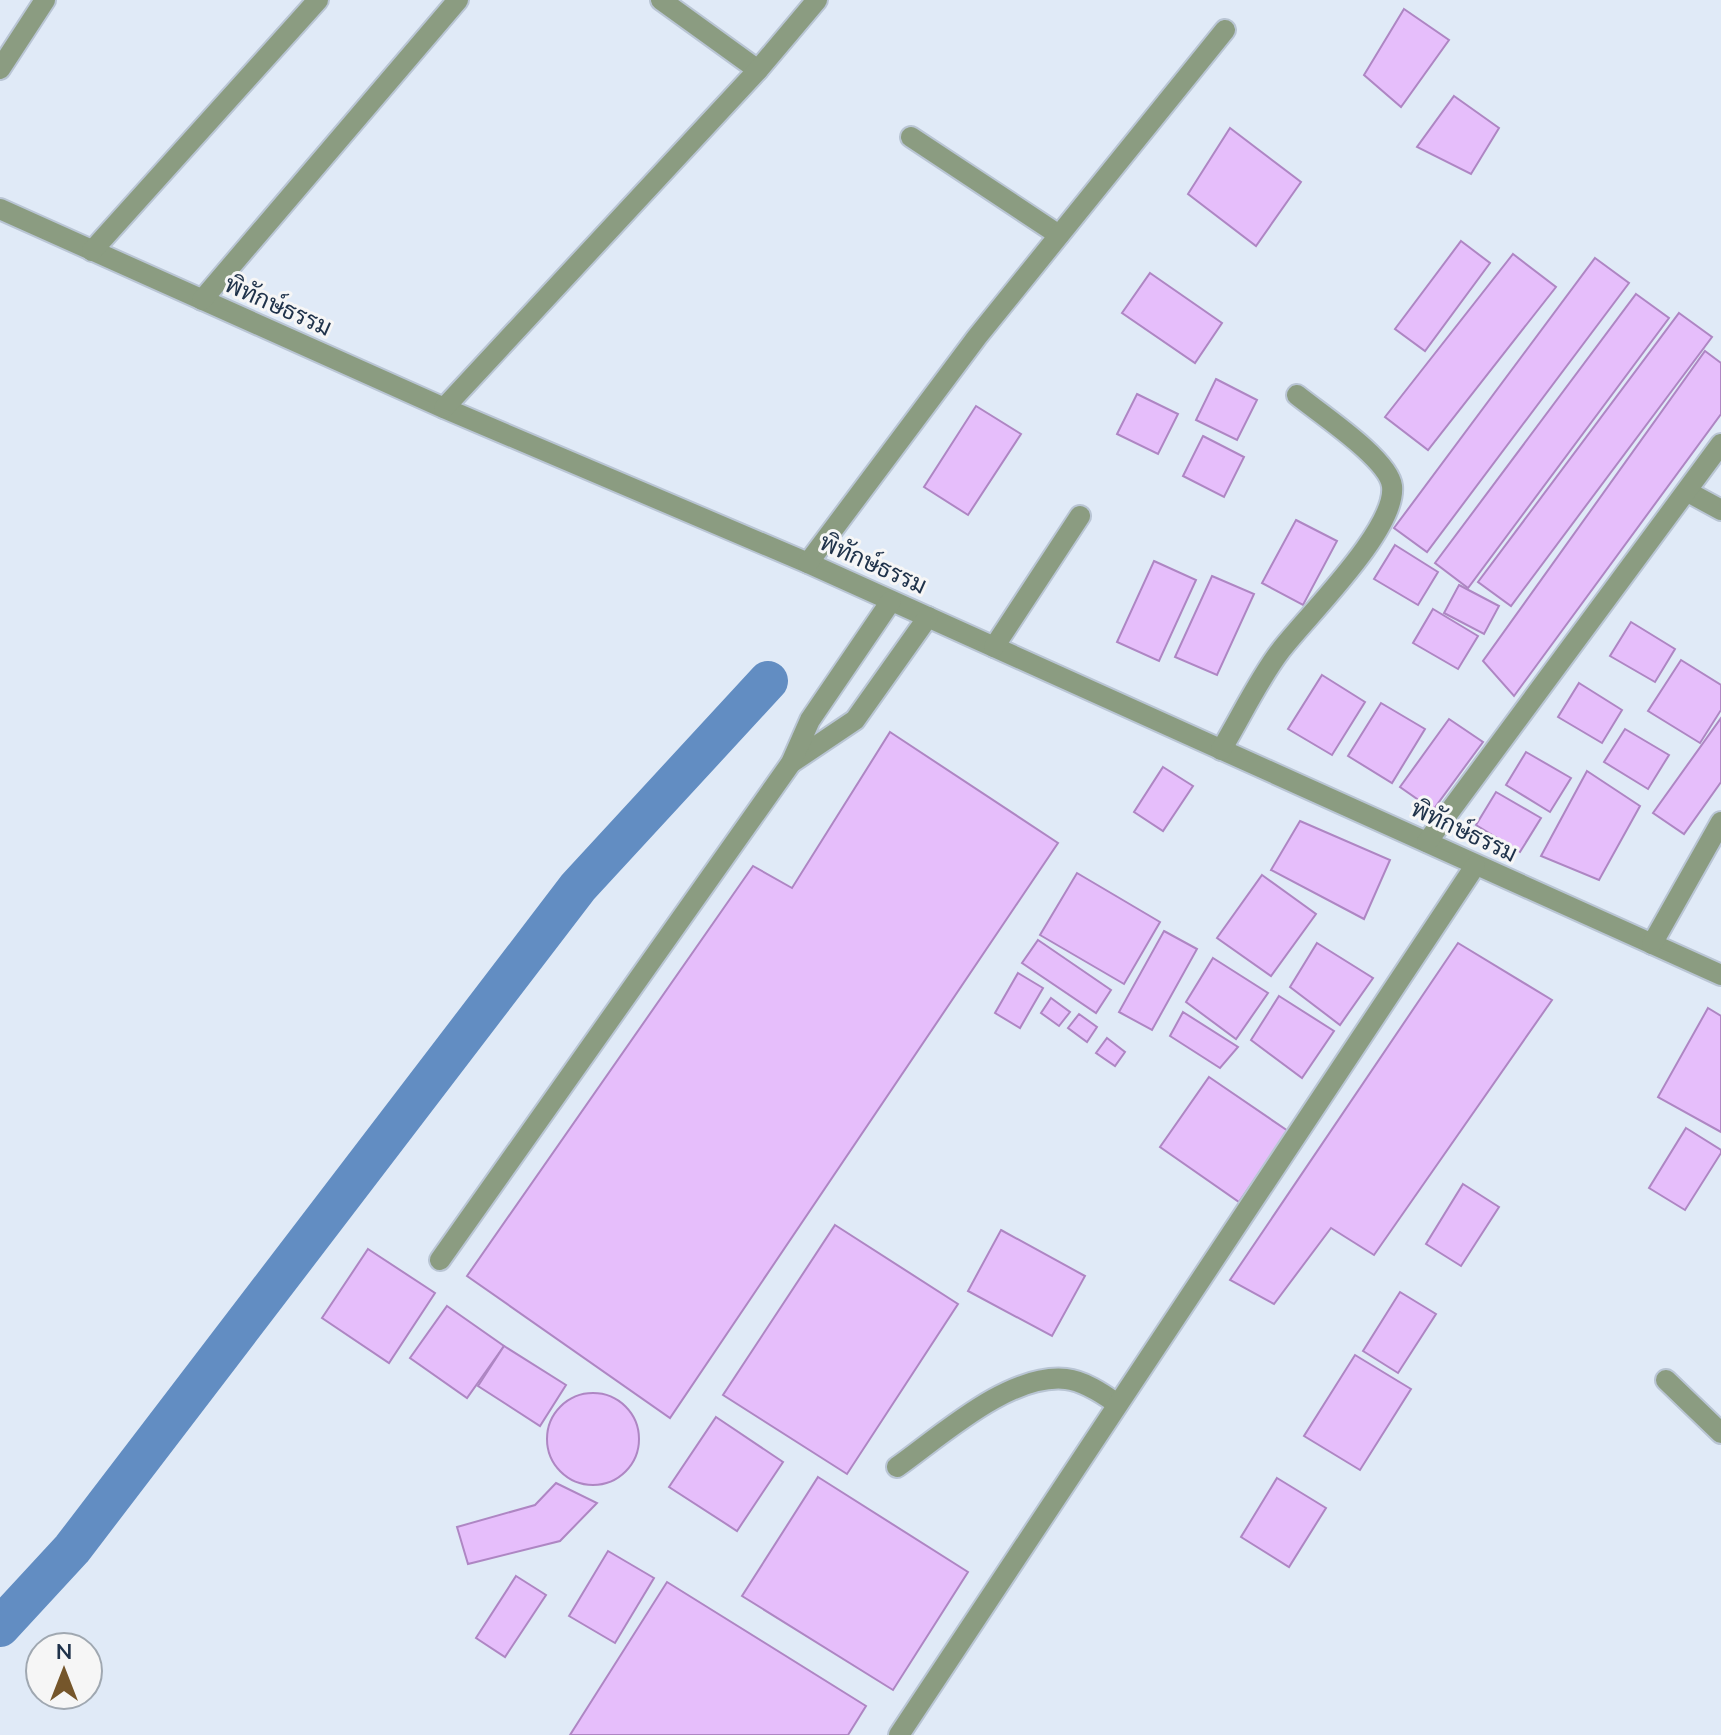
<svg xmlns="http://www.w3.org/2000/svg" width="1721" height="1735" font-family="Mulish,Sarabun,sans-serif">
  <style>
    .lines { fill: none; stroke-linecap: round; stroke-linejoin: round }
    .canal { stroke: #628dc2; stroke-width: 40 }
    .building { fill: #e6befb; stroke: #ae86c3; stroke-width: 2 }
    .minor-casing { stroke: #b9c5d4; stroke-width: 24 }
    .minor { stroke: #8b9c81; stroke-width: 20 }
    .labels { text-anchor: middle; stroke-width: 6; stroke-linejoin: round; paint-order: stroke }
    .street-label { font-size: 24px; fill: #1f324a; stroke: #f6f6f6 }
  </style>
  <rect width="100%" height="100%" fill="#e0eaf7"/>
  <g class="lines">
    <path class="canal" d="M0,1627L72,1549L578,887L768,681"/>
  </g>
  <g class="building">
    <path d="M1404,9L1449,40L1401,107L1364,75Z"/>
    <path d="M1454,96L1499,128L1471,174L1417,147Z"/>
    <path d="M1230,128L1301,182L1256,246L1188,194Z"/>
    <path d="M1461,241L1490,263L1425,351L1395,329Z"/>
    <path d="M1513,254L1556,287L1428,450L1385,417Z"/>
    <path d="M1595,258L1629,283L1427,552L1394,528Z"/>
    <path d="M1150,273L1222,323L1195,363L1122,313Z"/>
    <path d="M1636,294L1669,318L1468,588L1435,563Z"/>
    <path d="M1679,313L1712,337L1511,606L1478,582Z"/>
    <path d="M1705,351L1721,363V414L1514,696L1483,661Z"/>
    <path d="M1216,379L1257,400L1237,440L1196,420Z"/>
    <path d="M1137,394L1178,414L1158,454L1117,434Z"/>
    <path d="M976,406L1021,434L968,515L924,487Z"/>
    <path d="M1203,436L1244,457L1224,497L1183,476Z"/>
    <path d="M1296,520L1337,541L1303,605L1262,583Z"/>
    <path d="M1395,545L1438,572L1418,605L1374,579Z"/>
    <path d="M1154,561L1196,580L1159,661L1117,642Z"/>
    <path d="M1212,576L1254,594L1217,675L1175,657Z"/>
    <path d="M1459,585L1499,606L1484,634L1444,613Z"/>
    <path d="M1433,609L1478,636L1458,669L1413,643Z"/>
    <path d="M1631,622L1675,649L1655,682L1610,656Z"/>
    <path d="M1681,660L1721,685V710L1700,743L1648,711Z"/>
    <path d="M1322,675L1365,702L1332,755L1288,729Z"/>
    <path d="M1579,683L1622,710L1602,743L1558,717Z"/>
    <path d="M1381,703L1425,729L1392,783L1348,756Z"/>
    <path d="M1721,718V782L1684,834L1653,813Z"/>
    <path d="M1449,719L1483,742L1433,810L1400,787Z"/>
    <path d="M1625,729L1669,755L1648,789L1604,762Z"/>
    <path d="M890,732L1058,843L670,1418L467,1276L753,866L792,888Z"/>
    <path d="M1526,752L1571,778L1550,812L1506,785Z"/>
    <path d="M1163,767L1193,786L1163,831L1134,812Z"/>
    <path d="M1587,771L1640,806L1599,880L1541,856Z"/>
    <path d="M1496,792L1541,818L1520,852L1476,825Z"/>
    <path d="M1300,821L1390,860L1364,919L1271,870Z"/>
    <path d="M1077,873L1160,922L1124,984L1040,935Z"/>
    <path d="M1262,875L1316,914L1271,976L1217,938Z"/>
    <path d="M1164,931L1197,949L1152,1030L1119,1012Z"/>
    <path d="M1038,940L1111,990L1096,1013L1022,963Z"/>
    <path d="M1317,943L1373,978L1340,1025L1290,987Z"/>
    <path d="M1458,943L1552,1000L1374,1255L1331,1228L1274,1304L1230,1280Z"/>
    <path d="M1213,958L1268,993L1236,1039L1186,1002Z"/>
    <path d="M1018,973L1043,988L1020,1028L995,1013Z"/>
    <path d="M1279,996L1334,1031L1302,1078L1251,1040Z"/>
    <path d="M1051,998L1070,1012L1059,1026L1041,1013Z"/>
    <path d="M1708,1008L1721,1016V1132L1658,1097Z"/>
    <path d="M1183,1012L1238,1047L1220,1068L1170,1036Z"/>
    <path d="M1079,1014L1097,1027L1087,1042L1068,1028Z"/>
    <path d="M1107,1038L1125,1052L1115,1066L1096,1053Z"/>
    <path d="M1209,1077L1288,1131L1239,1202L1160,1147Z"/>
    <path d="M1686,1128L1721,1150V1153L1685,1210L1649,1188Z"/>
    <path d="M1463,1184L1499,1207L1461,1266L1426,1244Z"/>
    <path d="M835,1225L958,1304L847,1474L723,1395Z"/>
    <path d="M1001,1230L1085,1276L1052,1336L968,1291Z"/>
    <path d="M368,1249L435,1293L389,1363L322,1318Z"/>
    <path d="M1400,1292L1436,1314L1398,1373L1363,1351Z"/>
    <path d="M447,1306L504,1346L467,1398L410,1358Z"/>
    <path d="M504,1346L566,1385L540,1426L478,1386Z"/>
    <path d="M1355,1355L1411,1389L1360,1470L1304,1436Z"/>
    <circle cx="593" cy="1439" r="46"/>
    <path d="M716,1417L783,1462L737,1531L669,1487Z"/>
    <path d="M818,1477L968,1572L893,1690L742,1596Z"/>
    <path d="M1277,1478L1326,1508L1289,1567L1241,1537Z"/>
    <path d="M556,1483L597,1503L560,1541L468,1564L457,1527L535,1505Z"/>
    <path d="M608,1551L654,1578L615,1643L569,1616Z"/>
    <path d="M516,1576L546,1595L505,1657L476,1638Z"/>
    <path d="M667,1582L866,1706L848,1735H570Z"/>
  </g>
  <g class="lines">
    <g class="minor-casing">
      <g id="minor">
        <path d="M661,0L758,70"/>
        <path d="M0,69L45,0"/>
        <path d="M911,137L1059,235"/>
        <path d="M0,209L444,408L808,563L1721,975"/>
        <path d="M92,251L318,0"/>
        <path d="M202,300L458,0"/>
        <path d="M444,408L758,70L817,0"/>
        <path d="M1688,492L1721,510"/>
        <path d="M808,563L977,337L1225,30"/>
        <path d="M994,647L1080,516"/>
        <path d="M1221,750C1241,717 1258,680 1281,650C1307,616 1397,529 1392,486C1389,459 1319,413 1297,395"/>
        <path d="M791,763L855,720L928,617"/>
        <path d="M1427,842L1721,444"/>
        <path d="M1652,944L1721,822"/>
        <path d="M440,1260L791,763L810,720L891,601"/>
        <path d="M1666,1380L1721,1433"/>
        <path d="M897,1467C941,1436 1009,1373 1066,1379C1084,1381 1102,1393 1116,1403"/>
        <path d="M899,1735L1475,866"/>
      </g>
    </g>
    <use href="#minor" class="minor"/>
  </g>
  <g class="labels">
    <g class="street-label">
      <text transform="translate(278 306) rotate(24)" y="8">พิทักษ์ธรรม</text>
      <text transform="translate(873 564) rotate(24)" y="8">พิทักษ์ธรรม</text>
      <text transform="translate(1464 831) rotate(25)" y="8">พิทักษ์ธรรม</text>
    </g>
  </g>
  <g transform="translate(64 1671)"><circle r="38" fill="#f6f6f6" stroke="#a0a8b1" stroke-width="2"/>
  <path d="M0-6L14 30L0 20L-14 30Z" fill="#75562b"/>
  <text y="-12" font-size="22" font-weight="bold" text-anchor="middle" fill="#1f324a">N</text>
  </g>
</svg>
